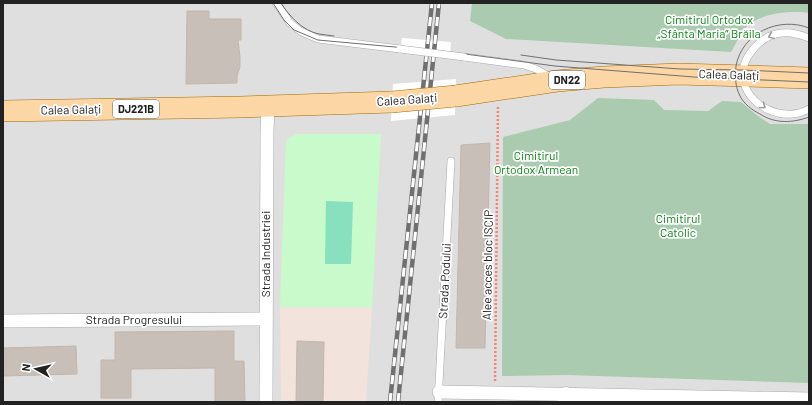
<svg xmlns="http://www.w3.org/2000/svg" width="812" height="405" font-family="Barlow,sans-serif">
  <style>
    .residential { fill: #e0dfdf }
    .military { fill: #f3e3dd }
    .cemetery { fill: #aacbaf }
    .park { fill: #c8facc }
    .pitch { fill: #88e0be }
    .pier { fill: #fff }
    .building { fill: #c7bfb8; stroke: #c4b6ab }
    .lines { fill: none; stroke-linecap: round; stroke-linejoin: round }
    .service-casing { stroke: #a9a9a9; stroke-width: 8 }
    .minor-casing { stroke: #a9a9a9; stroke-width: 14 }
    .tertiary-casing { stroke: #a9a9a9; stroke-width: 17 }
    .primary-casing { stroke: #a06b00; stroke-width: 22 }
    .path { stroke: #fa8072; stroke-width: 2.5; stroke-dasharray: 2 2; stroke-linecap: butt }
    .service { stroke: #fff; stroke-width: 7 }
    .minor { stroke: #fff; stroke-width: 13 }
    .tertiary { stroke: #fff; stroke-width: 16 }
    .primary { stroke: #fcd6a4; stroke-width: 21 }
    .tram { stroke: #707070; stroke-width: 1 }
    .rail-casing { stroke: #707070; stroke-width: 4.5 }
    .rail { stroke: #fff; stroke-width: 3; stroke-dasharray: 9; stroke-linecap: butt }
    .service-bridge-casing { stroke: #a9a9a9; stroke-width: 8; stroke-linecap: butt }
    .primary-bridge-casing { stroke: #a06b00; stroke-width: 22; stroke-linecap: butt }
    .service-bridge { stroke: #fff; stroke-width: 7 }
    .primary-bridge { stroke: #fcd6a4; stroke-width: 21 }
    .oneway { stroke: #9c9c9c }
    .labels { text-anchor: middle; stroke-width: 3.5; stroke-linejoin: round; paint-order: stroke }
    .shield { fill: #fff; stroke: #646464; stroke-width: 1 }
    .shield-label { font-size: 11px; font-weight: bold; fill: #222 }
    .park-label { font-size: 12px; fill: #0c8416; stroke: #fff }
    .street-label { font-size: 12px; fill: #222; stroke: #fff }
  </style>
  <rect width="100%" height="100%" fill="#f2efe9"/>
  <rect class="residential" x="3" y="3" width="806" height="399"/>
  <path class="military" d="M280,307H372L366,402H281Z"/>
  <g class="cemetery">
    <path d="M472,3H809V13C791,10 760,13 746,27C740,34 736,44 731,52L506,39L470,21Z"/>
    <path d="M598,98L654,100L664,110L708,111L722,101L741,102L758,116L770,124H809V383L567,375L502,376L503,137L570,120Z"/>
  </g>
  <path class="park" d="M296,134H381L372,307H280L286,140Z"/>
  <path class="pitch" d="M326,201L353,202L351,264H325Z"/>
  <g class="pier">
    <path d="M402,38L451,42L450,56L400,51Z"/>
    <path d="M456,79L455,115L391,121L393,84Z"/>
  </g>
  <g class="building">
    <path d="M187,11H209V19H241V40H238L240,57V67L237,76V83L186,84Z"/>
    <path d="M490,143L485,348H456L461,145Z"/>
    <path d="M234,331V361H244L245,402H215V368L131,369V398H101V360H115V332Z"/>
    <path d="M297,341L324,342L323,402H296Z"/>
    <path d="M76,346L77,374L3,376V348Z"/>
  </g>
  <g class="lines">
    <g class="service-casing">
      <g id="service">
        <path d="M276,3L290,23L300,31L318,39L400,49"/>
        <path d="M809,38C801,35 791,32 782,33C763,34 741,56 743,77C746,107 784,123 809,109"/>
        <path d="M464,57L524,65L536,69L550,77"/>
        <path d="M438,402L451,161"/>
      </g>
    </g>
    <g class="minor-casing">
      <g id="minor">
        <path d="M3,321L266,319"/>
        <path d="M439,392L809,399"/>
        <path d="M266,402L267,132L268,106"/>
      </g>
    </g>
    <g class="tertiary-casing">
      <path id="tertiary" d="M566,395V402"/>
    </g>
    <g class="primary-casing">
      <g id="primary">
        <path d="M456,96L557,81L604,77L679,74L809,78"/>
        <path d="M3,111L241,107L392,102"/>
      </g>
    </g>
    <path class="path" d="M495,381L498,106"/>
    <use href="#service" class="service"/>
    <use href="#minor" class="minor"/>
    <use href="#tertiary" class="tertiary"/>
    <use href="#primary" class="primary"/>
    <g class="tram">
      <path d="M273,3L284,20L294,30L318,40L450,52L555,66L694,77L809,82"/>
      <path d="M281,3C289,16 303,31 319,34C324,35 329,35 334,36"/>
      <path d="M809,28C779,16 742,33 736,66C735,77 735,86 740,96C744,104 752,110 760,114C775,124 793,123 809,117"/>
      <path d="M521,55L556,60L680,69L743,70L809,73"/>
    </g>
    <g class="rail-casing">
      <g id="rail">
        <path d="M390,402L432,3"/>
        <path d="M398,402L439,3"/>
      </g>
    </g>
    <use href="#rail" class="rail"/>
    <g class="service-bridge-casing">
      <path id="service-bridge" d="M400,49L464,57"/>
    </g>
    <g class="primary-bridge-casing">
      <path id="primary-bridge" d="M392,102L456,96"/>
    </g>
    <use href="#service-bridge" class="service-bridge"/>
    <use href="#primary-bridge" class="primary-bridge"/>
  </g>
  <defs><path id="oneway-chevron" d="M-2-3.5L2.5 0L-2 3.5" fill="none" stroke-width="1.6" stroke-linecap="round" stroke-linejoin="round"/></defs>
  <g class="oneway">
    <use href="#oneway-chevron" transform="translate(771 36) rotate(157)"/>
    <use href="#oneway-chevron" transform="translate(763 106) rotate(34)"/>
  </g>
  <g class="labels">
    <g class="shield">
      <rect x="549" y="71" width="36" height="18" rx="3"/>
      <rect x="113" y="100" width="46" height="18" rx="3"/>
    </g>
    <g class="shield-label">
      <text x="567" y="84">DN22</text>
      <text x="136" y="113">DJ221B</text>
    </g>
    <g class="park-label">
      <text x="709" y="24">Cimitirul Ortodox<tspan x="709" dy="14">„Sfânta Maria” Brăila</tspan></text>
      <text x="536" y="160">Cimitirul<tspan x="536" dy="14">Ortodox Armean</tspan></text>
      <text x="678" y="223">Cimitirul<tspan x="678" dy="14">Catolic</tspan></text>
    </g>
    <g class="street-label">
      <text transform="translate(729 75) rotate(2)" y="4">Calea Galați</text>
      <text transform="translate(407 100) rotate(-4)" y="4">Calea Galați</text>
      <text transform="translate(71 110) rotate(-1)" y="4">Calea Galați</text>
      <text transform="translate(266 254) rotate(-90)" y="4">Strada Industriei</text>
      <text transform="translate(488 265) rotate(-89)" y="4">Alee acces bloc ISCIP</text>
      <text transform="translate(445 281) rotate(-87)" y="4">Strada Podului</text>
      <text x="134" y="324">Strada Progresului</text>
    </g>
  </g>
  <rect width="812" height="405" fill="none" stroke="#222222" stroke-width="8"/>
  <g transform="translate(36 369) rotate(278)" stroke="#ffffff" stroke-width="3" paint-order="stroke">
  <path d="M0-3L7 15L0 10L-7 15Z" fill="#222222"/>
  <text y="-6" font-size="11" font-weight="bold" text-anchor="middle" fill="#222222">N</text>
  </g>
</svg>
